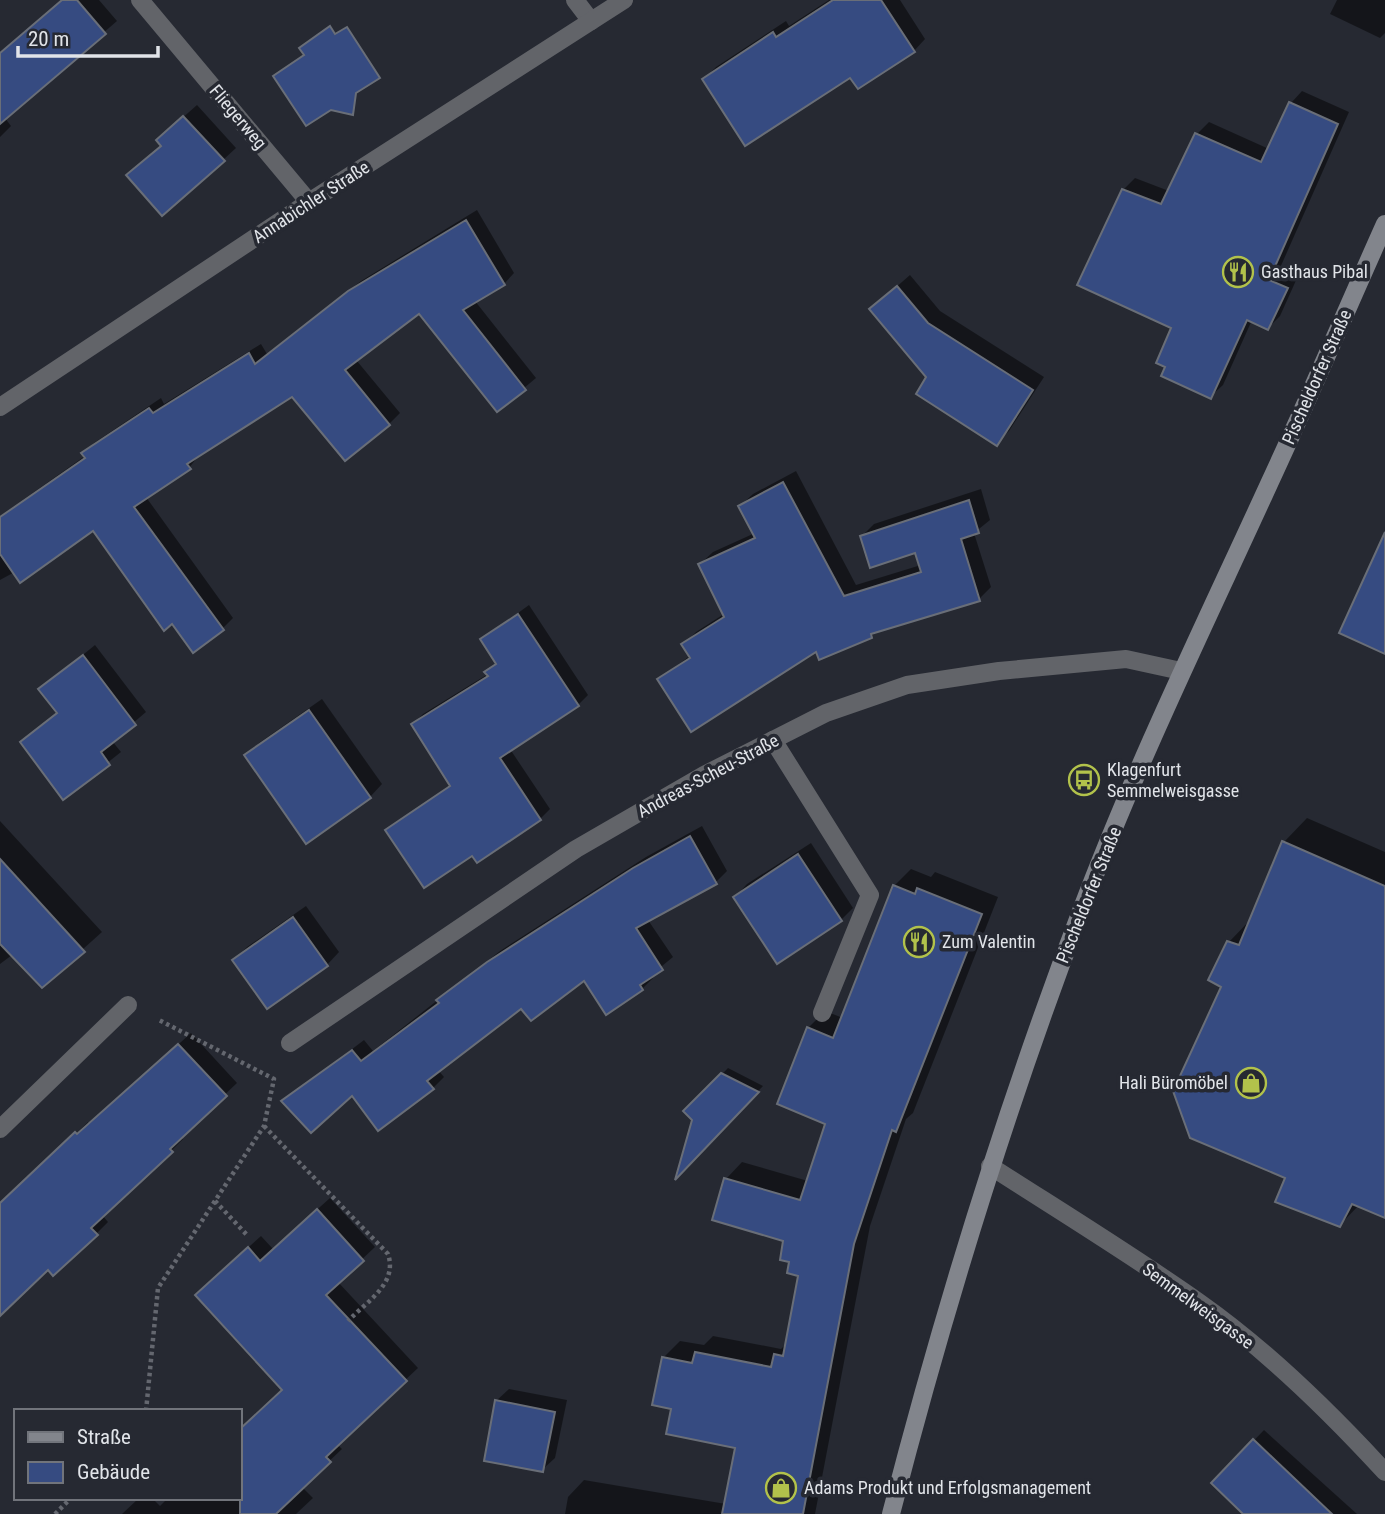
<svg xmlns="http://www.w3.org/2000/svg" width="1385" height="1514" font-family="'Roboto Condensed',sans-serif">
  <style>
    .shadow { fill: #0007 }
    .building { fill: #364b81; stroke: #696e78; stroke-width: 2 }
    .lines { fill: none; stroke-linecap: round; stroke-linejoin: round }
    .path { stroke: #64676f; stroke-width: 4.5; stroke-dasharray: 3.5 3.5; stroke-linecap: butt }
    .service { stroke: #626469; stroke-width: 18 }
    .minor { stroke: #626469; stroke-width: 18 }
    .tertiary { stroke: #626469; stroke-width: 18 }
    .secondary { stroke: #82858c; stroke-width: 18 }
    .labels { text-anchor: middle; stroke-width: 7; stroke-linejoin: round; paint-order: stroke }
    .street-label { font-size: 18px; fill: #e1e4e9; stroke: #262932 }
    .poi-label { font-size: 18px; fill: #e1e4e9; stroke: #262932; text-anchor: start }
  </style>
  <rect width="100%" height="100%" fill="#262932"/>
  <g class="shadow">
    <path d="M62,0H99L117,21L5,118L11,126L0,137V53Z"/>
    <path d="M829,0H900L925,39L914,51L851,75L704,79L716,67L786,21L789,26Z"/>
    <path d="M1337,0H1385V33L1380,38L1330,14Z"/>
    <path d="M321,42L357,86L276,76Z"/>
    <path d="M1302,91L1349,112L1280,268L1298,276L1280,316L1268,328L1252,320L1223,385L1211,396L1167,366L1174,327L1123,190L1135,178L1169,191L1197,134L1209,122L1269,149L1291,103Z"/>
    <path d="M197,105L236,148L223,160L141,163L162,145L171,128Z"/>
    <path d="M477,210L514,273L504,284L475,301L536,378L498,410L420,311L357,361L400,413L389,424L292,394L199,455L189,468L146,497L233,618L222,629L172,621L94,529L0,580V516L85,456L84,454L94,443L161,398L164,404L261,344L267,354L361,281Z"/>
    <path d="M910,275L940,311L1044,377L1009,431L996,443L928,377L871,309Z"/>
    <path d="M796,471L856,585L921,565L916,551L862,536L874,524L981,489L990,520L974,533L991,587L979,599L877,630L871,637L659,679L691,655L684,644L696,632L724,614L700,564L713,552L755,533L740,506L753,494Z"/>
    <path d="M529,605L588,695L578,705L510,749L550,809L540,819L473,854L387,831L451,784L413,724L423,714L488,674L497,662L482,639Z"/>
    <path d="M95,645L146,712L112,741L121,752L63,798L22,742L58,712L41,689Z"/>
    <path d="M322,699L382,784L370,797L246,756L259,743Z"/>
    <path d="M1307,818L1385,852V1207L1359,1205L1340,1225L1287,1177L1223,986L1229,942L1252,918L1284,842Z"/>
    <path d="M0,821L102,932L42,986L12,955L0,964Z"/>
    <path d="M702,826L727,871L716,882L648,920L673,957L651,975L653,978L642,989L585,979L522,1007L438,1070L444,1077L433,1088L284,1101L364,1040L373,1051L500,951L646,857Z"/>
    <path d="M811,843L853,908L841,920L735,897L747,884Z"/>
    <path d="M911,869L931,877L935,872L998,897L913,1113L906,1119L870,1226L815,1514H565L568,1497L584,1480L726,1504L737,1446L673,1408L663,1358L680,1341L704,1345L713,1336L781,1349L787,1343L800,1274L791,1261L785,1239L726,1179L742,1162L808,1181L828,1123L808,1028L825,1011L843,1018L894,886Z"/>
    <path d="M306,906L339,952L327,965L234,960L247,947Z"/>
    <path d="M191,1033L237,1083L180,1137L183,1139L171,1151L102,1215L108,1222L96,1234L48,1268L0,1314V1208L88,1122L90,1124Z"/>
    <path d="M728,1068L763,1086L678,1174L694,1120L686,1111Z"/>
    <path d="M330,1198L375,1247L338,1282L418,1368L337,1444L342,1449L302,1487L313,1498L296,1514H122L139,1498H152L160,1506L168,1498H240V1431L284,1390L210,1282L261,1236L273,1249Z"/>
    <path d="M509,1389L567,1400L555,1458L542,1470L496,1401Z"/>
    <path d="M1264,1430L1357,1514H1245L1213,1483Z"/>
  </g>
  <g class="building">
    <path d="M62,0H77L106,34L0,124V53Z"/>
    <path d="M833,0H881L915,52L858,89L850,78L745,146L702,79L773,32L776,37Z"/>
    <path d="M330,26L335,34L347,27L380,78L356,93L353,115L331,110L306,126L273,76L304,55L299,48Z"/>
    <path d="M1289,102L1338,124L1269,280L1288,288L1268,330L1247,320L1211,399L1161,376L1165,367L1156,363L1171,328L1077,285L1122,189L1161,204L1195,133L1261,162Z"/>
    <path d="M183,116L225,161L162,216L126,175L161,146L156,140Z"/>
    <path d="M466,220L505,285L463,310L526,390L497,412L419,314L345,370L390,425L345,461L292,397L187,464L191,469L134,507L224,630L193,653L172,624L164,631L93,531L20,583L0,554V517L85,458L81,453L149,408L153,413L249,353L255,364L348,291Z"/>
    <path d="M897,286L928,323L1033,390L997,446L916,394L926,377L869,309Z"/>
    <path d="M783,482L844,596L921,572L915,553L870,568L860,536L969,500L979,533L961,539L980,601L871,634L872,638L819,660L816,652L691,732L657,679L690,658L681,644L724,617L698,564L755,538L738,506Z"/>
    <path d="M1385,532V654L1339,633Z"/>
    <path d="M518,614L579,706L500,758L541,820L477,863L472,856L424,888L385,830L450,786L411,724L488,676L484,672L496,664L480,639Z"/>
    <path d="M83,655L136,725L101,752L110,765L63,800L20,742L57,713L38,689Z"/>
    <path d="M309,710L371,798L306,844L244,755Z"/>
    <path d="M690,836L717,884L636,928L663,970L640,985L643,990L606,1015L584,981L531,1021L521,1009L427,1081L434,1089L378,1131L352,1096L311,1133L281,1101L352,1050L361,1061L439,1003L436,1000L487,962L633,868Z"/>
    <path d="M1282,841L1385,886V1218L1352,1204L1340,1227L1275,1202L1285,1178L1190,1138L1173,1091L1221,987L1208,980L1227,941L1239,945Z"/>
    <path d="M798,854L842,921L777,964L733,897Z"/>
    <path d="M0,859L85,952L42,988L0,944Z"/>
    <path d="M893,885L915,894L917,888L982,914L896,1132L892,1130L854,1244L803,1514H722L735,1448L666,1434L671,1409L652,1405L662,1357L692,1363L695,1352L771,1367L774,1354L783,1356L798,1276L787,1273L789,1262L780,1260L783,1241L712,1220L724,1178L800,1200L825,1124L777,1104L807,1027L833,1038Z"/>
    <path d="M293,917L328,966L267,1009L232,960Z"/>
    <path d="M178,1044L227,1096L170,1149L173,1152L91,1228L98,1235L53,1276L48,1270L0,1316V1203L75,1132L77,1134Z"/>
    <path d="M721,1073L759,1092L675,1180L692,1120L683,1111Z"/>
    <path d="M317,1209L364,1261L326,1295L407,1381L326,1457L331,1462L276,1514H240V1429L282,1390L195,1295L248,1247L260,1261Z"/>
    <path d="M495,1400L555,1412L543,1472L484,1461Z"/>
    <path d="M1253,1439L1332,1514H1243L1211,1483Z"/>
  </g>
  <g class="lines">
    <g class="path">
      <path d="M264,1126L388,1254C398,1284 367,1301 348,1321"/>
      <path d="M215,1201L247,1235"/>
      <path d="M146,1411L158,1288L264,1126L274,1079L157,1019"/>
      <path d="M55,1514L71,1498"/>
    </g>
    <g class="service">
      <path d="M773,740L870,895L822,1013"/>
      <path d="M0,1129L128,1005"/>
    </g>
    <g class="minor">
      <path d="M140,0L309,202"/>
      <path d="M575,0L591,21"/>
      <path d="M290,1043L576,849L704,775L826,713L907,685L999,671L1126,659L1181,671"/>
      <path d="M990,1166C1060,1211 1132,1255 1200,1303C1268,1351 1329,1411 1385,1472"/>
    </g>
    <path class="tertiary" d="M0,407L309,202L624,0"/>
    <path class="secondary" d="M891,1514C944,1309 1006,1108 1081,911C1136,765 1204,626 1269,484C1309,398 1346,311 1385,224"/>
  </g>
  <defs>
    <g id="restaurant-ring" transform="scale(1.575)"><circle r="9.5" fill="#262932" stroke="#b2c24b" stroke-width="1.5"/><path d="M-5-6h1v4h1v-4h1v4h1v-4h1v5L-1.5 .5V6h-2V.5L-5-1ZM5-6V6H3V1.5H1.5Q1.5-4 5-6Z" fill="#b2c24b"/></g>
    <g id="bus-ring" transform="scale(1.575)"><circle r="9.5" fill="#262932" stroke="#b2c24b" stroke-width="1.5"/><path d="M-5-6H5V4H4V6H2V4H-2V6H-4V4H-5ZM-3.5-4V0h7V-4ZM-3.5 1.2v1.5H-2V1.2ZM2 1.2v1.5H3.5V1.2Z" fill="#b2c24b"/></g>
    <g id="shop-ring" transform="scale(1.575)"><circle r="9.5" fill="#262932" stroke="#b2c24b" stroke-width="1.5"/><path d="M-5-2.5h2.3a2.7 3.5 0 0 1 5.4 0H5L5.5 6h-11ZM-1.5-2.5h3a1.5 2.3 0 0 0-3 0Z" fill="#b2c24b"/></g>
  </defs>
  <g fill-rule="evenodd">
    <use href="#restaurant-ring" x="1238" y="272"/>
    <use href="#bus-ring" x="1084" y="780"/>
    <use href="#restaurant-ring" x="919" y="942"/>
    <use href="#shop-ring" x="1251" y="1083"/>
    <use href="#shop-ring" x="781" y="1488"/>
  </g>
  <g class="labels">
    <g class="street-label">
      <text transform="translate(238 117) rotate(50)" y="6">Fliegerweg</text>
      <text transform="translate(311 202) rotate(-33)" y="6">Annabichler Straße</text>
      <text transform="translate(1317 377) rotate(-66)" y="6">Pischeldorfer Straße</text>
      <text transform="translate(708 776) rotate(-28)" y="6">Andreas-Scheu-Straße</text>
      <text transform="translate(1089 895) rotate(-68)" y="6">Pischeldorfer Straße</text>
      <text transform="translate(1198 1306) rotate(36)" y="6">Semmelweisgasse</text>
    </g>
    <g class="poi-label">
      <text x="1261" y="278">Gasthaus Pibal</text>
      <text x="1107" y="776">Klagenfurt<tspan x="1107" dy="21">Semmelweisgasse</tspan></text>
      <text x="942" y="948">Zum Valentin</text>
      <text x="1228" y="1089" text-anchor="end">Hali Büromöbel</text>
      <text x="804" y="1494">Adams Produkt und Erfolgsmanagement</text>
    </g>
  </g>
  <rect x="14" y="1409" width="228" height="91" fill="#262932" stroke="#71747b" stroke-width="2"/>
  <rect x="28" y="1432" width="35" height="10" fill="#82858c" stroke="#71747b" stroke-width="2"/>
  <text x="77" y="1444" font-size="21" fill="#e1e4e9">Straße</text>
  <rect x="28" y="1462" width="35" height="21" fill="#364b81" stroke="#71747b" stroke-width="2"/>
  <text x="77" y="1479" font-size="21" fill="#e1e4e9">Gebäude</text>
  <path d="M18 46v10h140v-10" fill="none" stroke="#e1e4e9" stroke-width="3.5"/>
  <text x="28" y="46" font-size="21" fill="#e1e4e9" stroke="#262932" stroke-width="5" paint-order="stroke">20 m</text>
</svg>
